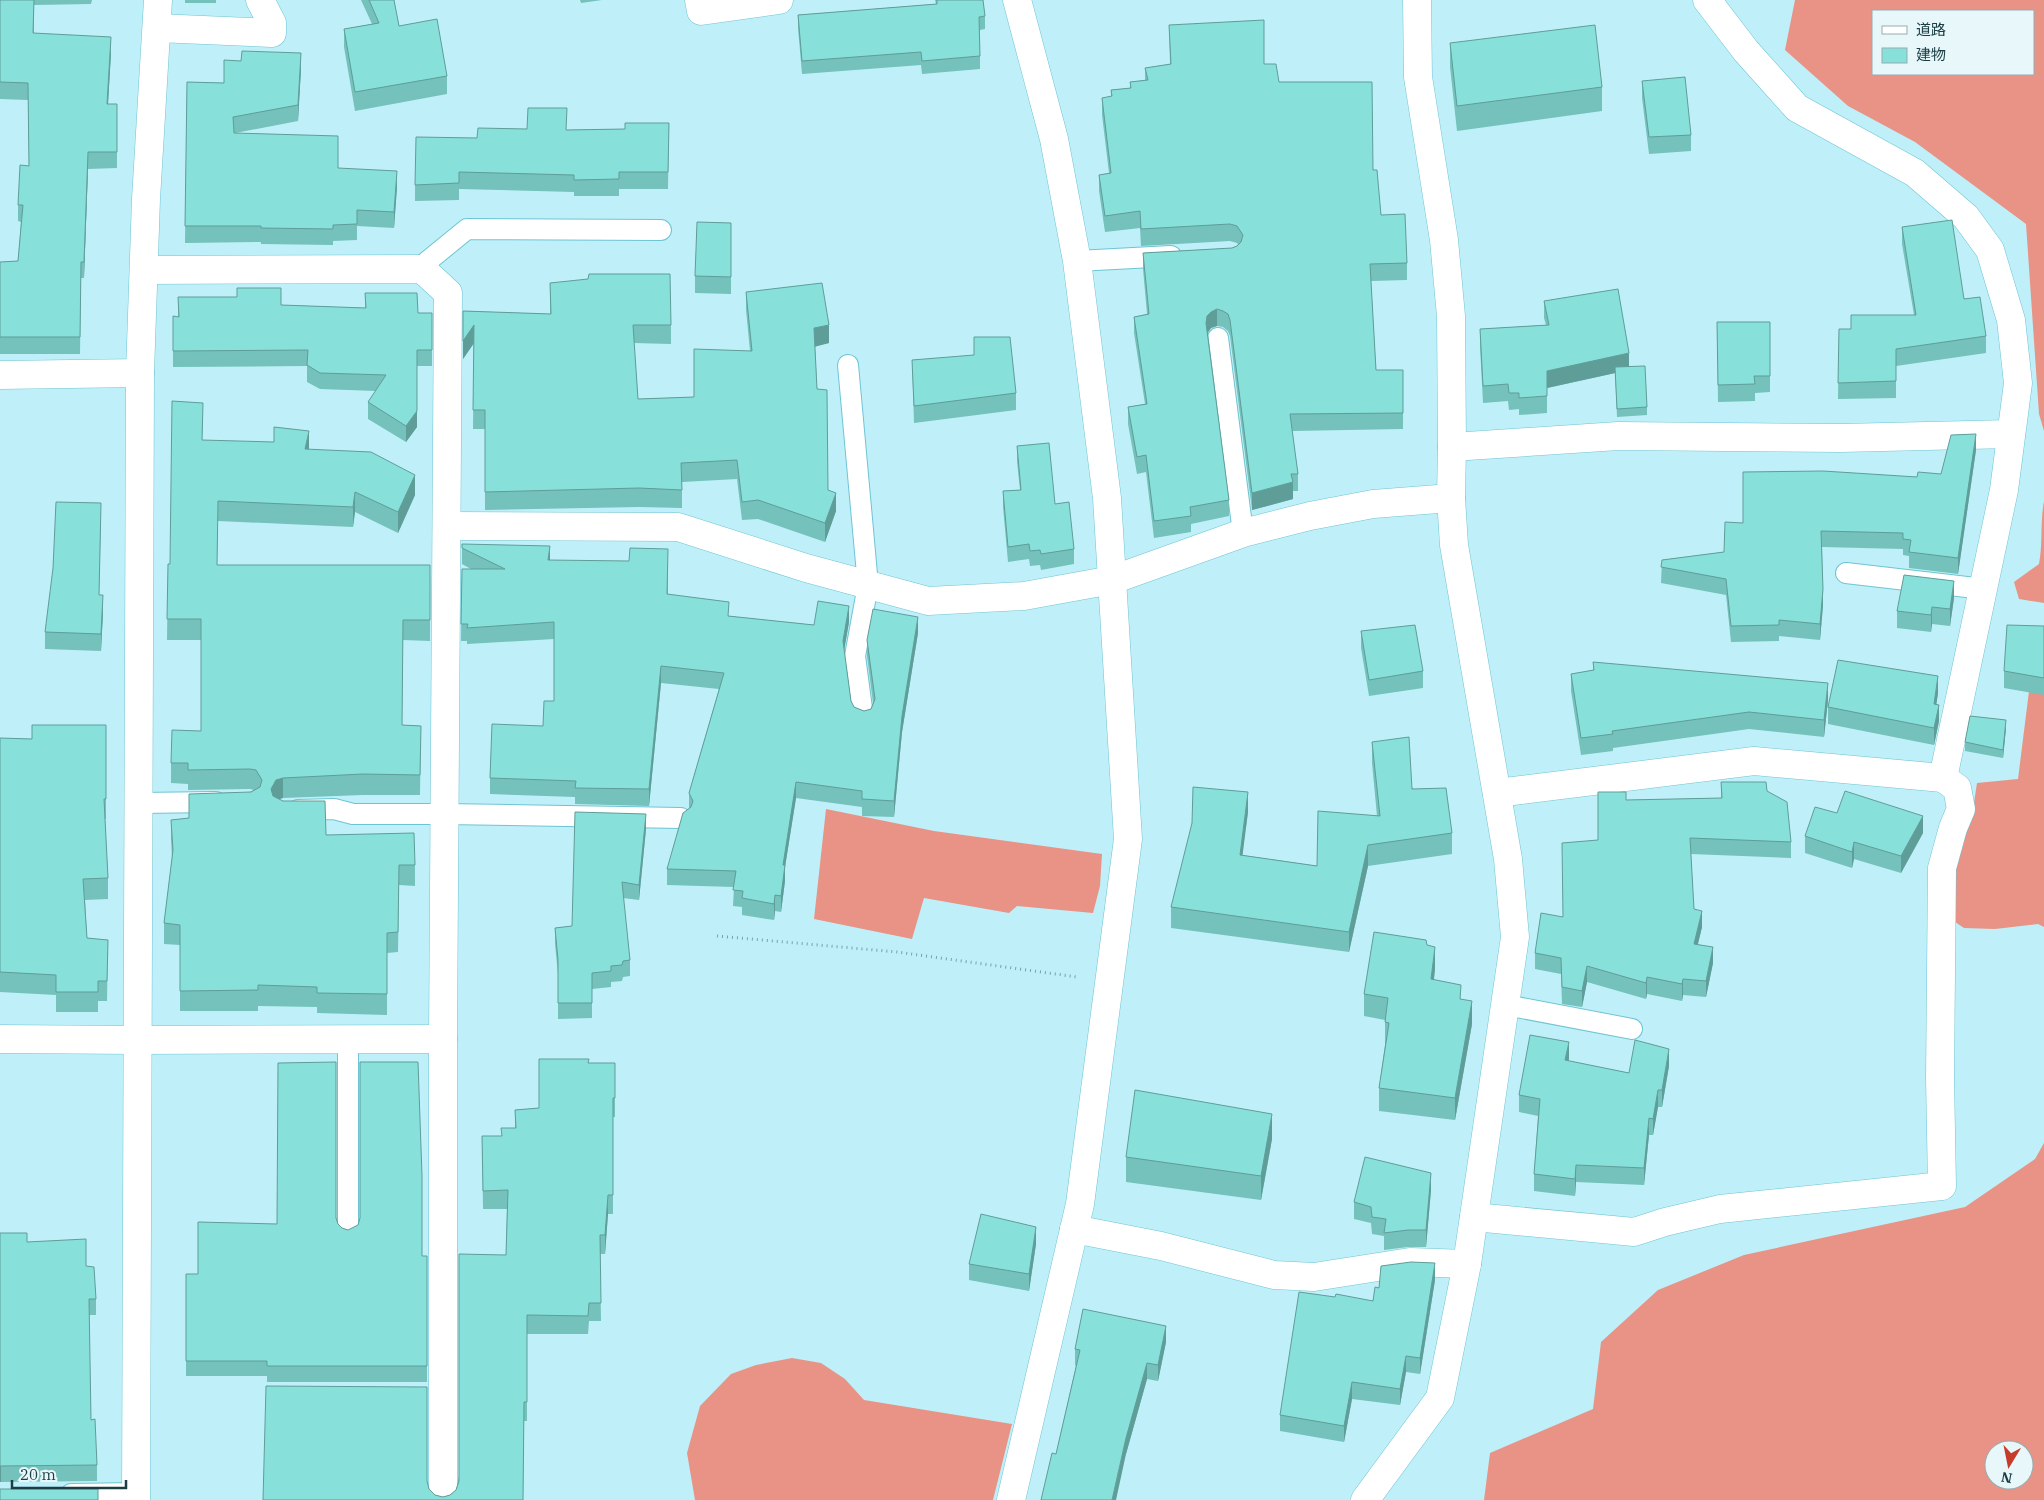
<svg xmlns="http://www.w3.org/2000/svg" width="2044" height="1500" font-family="'IBM Plex Serif','Noto Sans JP',serif">
  <style>
    .forest { fill: #e89385; fill-rule: evenodd }
    .lines { fill: none; stroke-linecap: round; stroke-linejoin: round }
    .service-casing { stroke: #6fc4d3; stroke-width: 22 }
    .minor-casing { stroke: #6fc4d3; stroke-width: 29 }
    .tertiary-casing { stroke: #6fc4d3; stroke-width: 29 }
    .path { stroke: #76a1a8; stroke-width: 3; stroke-dasharray: 1 4; stroke-linecap: butt }
    .service { stroke: #fff; stroke-width: 20 }
    .minor { stroke: #fff; stroke-width: 28 }
    .tertiary { stroke: #fff; stroke-width: 28 }
    .wall { fill: #75c1bb }
    .shaded-wall { fill: #5f9d99 }
    .building { fill: #88e0da; stroke: #5f9d99 }
  </style>
  <rect width="100%" height="100%" fill="#bff0f9"/>
  <g class="forest">
    <path d="M1795,0H2044V431L2039,414L2026,224L1915,142L1848,106L1785,50ZM2033,11V74H1873V11Z"/>
    <path d="M2044,501V603L2019,599L2014,582L2039,564C2043,543 2040,522 2044,501Z"/>
    <path d="M2030,683H2044V927L2038,924L1995,929L1964,928L1936,909L1955,864L1972,816L1977,783L2018,779Z"/>
    <path d="M826,809L934,831L1102,854L1100,886L1093,913L1017,906L1009,913L924,898L912,939L814,919Z"/>
    <path d="M2044,1143V1500H1484L1490,1453L1593,1409L1601,1342L1658,1290L1744,1255L1965,1207L2035,1159ZM1994,1450H2024V1480H1994Z"/>
    <path d="M792,1358L821,1363L845,1379L864,1400L1012,1424L993,1500H695L687,1453L700,1406L731,1374L756,1365Z"/>
  </g>
  <g class="lines">
    <g class="service-casing">
      <g id="service">
        <path d="M1077,261L1171,256"/>
        <path d="M418,269L467,229L661,230"/>
        <path d="M1218,338L1243,533"/>
        <path d="M848,365L868,585L855,656L863,716"/>
        <path d="M1846,573L1984,589"/>
        <path d="M139,803L216,802"/>
        <path d="M298,810L334,809L353,814H444L681,818"/>
        <path d="M1506,1005L1632,1029"/>
        <path d="M348,1234V1039"/>
        <path d="M71,1494L136,1493"/>
      </g>
    </g>
    <g class="minor-casing">
      <g id="minor">
        <path d="M699,0L701,11L779,0"/>
        <path d="M157,28L272,33V23L260,0"/>
        <path d="M144,270L422,269L448,293L443,1039V1500"/>
        <path d="M0,375L140,373"/>
        <path d="M1452,447L1618,436L1841,438L2011,434"/>
        <path d="M447,526L678,527L806,568L928,601L1024,596L1112,580L1243,533L1310,516L1373,504L1451,498"/>
        <path d="M1497,793L1754,761L1943,778"/>
        <path d="M0,1039L137,1040L443,1039"/>
        <path d="M1474,1217L1634,1232L1665,1222L1720,1209L1942,1186L1940,1078L1942,868L1953,828L1961,809L1957,788L1943,778L2004,490L2018,383L2011,320L1990,250L1966,217L1915,173L1797,108L1746,51L1707,0"/>
        <path d="M1074,1229L1161,1246L1274,1275L1314,1277L1410,1262L1467,1264"/>
        <path d="M1011,1500L1080,1204L1128,839L1107,498L1077,261L1054,139L1017,0"/>
        <path d="M1365,1500L1440,1398L1467,1264L1515,937L1508,859L1454,545L1451,498L1452,447L1451,316L1444,240L1418,77L1417,0"/>
      </g>
    </g>
    <g class="tertiary-casing">
      <path id="tertiary" d="M136,1500L140,373L146,199L158,0"/>
    </g>
    <path class="path" d="M717,936L897,952L1077,977"/>
    <use href="#service" class="service"/>
    <use href="#minor" class="minor"/>
    <use href="#tertiary" class="tertiary"/>
  </g>
  <g class="wall">
    <path d="M0,0H92L91,4L34,5V33L111,53L108,104H117V168L88,169L84,278H81L80,354H0V262L18,261L21,222L18,221V205L29,166L28,100L0,99Z"/>
    <rect x="185" y="0" width="31" height="3"/>
    <path d="M361,0H394L399,26L447,76V94L355,111L344,47V29L372,24Z"/>
    <path d="M580,0H602L581,3Z"/>
    <path d="M935,0H983L985,16V29L980,30V69L922,74L921,65L802,74L798,28V15L936,4Z"/>
    <path d="M1169,25L1264,64L1279,82L1373,170L1381,215L1407,263V280L1371,281L1376,370H1403V429L1292,431L1298,474V491H1293V499L1252,510L1230,336L1228,331L1223,327L1217,326L1211,328L1208,333L1229,500V516L1191,524V532L1154,538L1146,472L1137,474L1128,424V407L1145,404L1134,333V317L1147,314L1143,269V253L1232,248L1237,246L1238,245L1237,243L1230,241L1141,246L1140,228L1105,232L1099,191V175L1109,173L1102,115V98L1111,97V90L1130,88V82L1145,80V68L1170,64Z"/>
    <path d="M1450,43L1602,87V111L1457,131L1450,67Z"/>
    <path d="M301,69L298,121L235,133L338,168L397,187L394,228L357,226V240L333,241V245L261,244V242L185,243L187,82L224,83Z"/>
    <path d="M1642,81L1691,135V151L1649,154L1642,98Z"/>
    <path d="M669,123L668,189H619V196H574V192L459,189V200L415,201V185L477,138L567,130L625,129Z"/>
    <path d="M731,223V294L695,293V276Z"/>
    <path d="M1902,227L1964,299L1986,336V353L1896,366V398L1838,399L1839,329H1851V315H1914L1902,244Z"/>
    <path d="M550,283L671,325V344L634,343L638,399L694,397L750,351L746,310V292L829,343L815,346L817,389L828,490L836,511L825,542L758,519L742,520L737,479L682,482V508L639,507L485,510V429H473L474,343L463,359V311L550,314Z"/>
    <path d="M237,288L281,305L365,308V293L418,313H432V366H417V427L406,442L368,419V402L376,391L320,389L307,382V366L173,367V316L178,317V297H237Z"/>
    <path d="M1544,301L1629,366L1647,407V415L1617,417L1615,373L1547,388V413L1519,415V409L1509,410L1508,401L1483,403L1480,346V329L1546,325L1544,318Z"/>
    <path d="M1717,322H1770V392L1755,393V401L1718,402Z"/>
    <path d="M912,360L1016,393V410L914,423Z"/>
    <path d="M203,423L202,440L309,450L415,495L398,533L355,512L353,527L218,521L217,565H430V641L403,640L402,725L421,726L420,795H363L283,798L279,799L326,835L415,865V886L399,885L398,952L387,953V1015L317,1013V1007L258,1006V1011H180V945L164,944V923L172,858L171,840V820L189,818L254,790L250,789L188,790V784L171,783V763L201,731V640H167L168,564H170Z"/>
    <path d="M1017,446L1055,504L1074,549V564L1041,570L1040,565L1030,566L1029,559L1008,562L1003,507V491L1020,490L1017,461Z"/>
    <path d="M1976,450L1958,574L1909,568V556L1903,555V549L1822,547L1823,605L1820,640L1779,636V641L1731,642L1726,595L1661,583L1662,560L1724,552L1743,523L1917,477L1941,474Z"/>
    <path d="M101,520L99,595L103,612L101,651L45,649V632Z"/>
    <path d="M462,544L550,560L668,565V594L729,616L814,625L849,622L844,650L851,701L854,707L864,711L871,709L873,703L867,656V640L918,633L902,732L894,817L862,816V807L796,798L785,867V881L781,912L775,911L774,920L742,915V907L733,906L734,887L667,885V869L689,809V793L719,689L661,683L649,806L575,804V797L490,794V778L543,726L554,701V639L467,644V641H461L462,569H471L462,564Z"/>
    <path d="M1954,598L1950,626L1932,624L1931,632L1897,628V611Z"/>
    <path d="M2044,626V695L2004,688V671Z"/>
    <path d="M1361,631L1423,671V688L1369,696L1361,648Z"/>
    <path d="M1593,662L1828,700L1824,737L1749,729L1613,748V751L1581,755L1571,691V674L1593,670Z"/>
    <path d="M1938,693L1936,705L1939,721L1934,745L1828,724V707Z"/>
    <path d="M106,725V819H105L108,878V899L85,900L87,938L108,940L107,1001H98V1012H56V995L0,992V738L32,739Z"/>
    <path d="M2006,728L2003,758L1965,751V742Z"/>
    <path d="M1372,742L1452,833V854L1368,866L1349,952L1171,928V907L1248,812L1242,855L1317,866L1377,816L1372,763Z"/>
    <path d="M1721,782L1767,791L1791,842V858L1691,854L1694,909L1702,927L1698,944L1713,963L1706,997L1683,995L1682,1001L1647,994L1646,999L1587,982L1582,1007L1562,1004L1561,974L1535,969V953L1563,917L1626,800L1721,798Z"/>
    <path d="M1837,813L1923,833L1901,873L1854,859L1852,868L1805,853V836Z"/>
    <path d="M646,829L639,900L623,898L630,960V976L623,977L622,981L611,982V987L592,989V1018L558,1019V974L555,944V928L572,926Z"/>
    <path d="M1427,945L1435,969L1434,980L1461,999L1472,1024L1455,1120L1379,1111V1088L1385,1045V1020L1364,1016V994Z"/>
    <path d="M1569,1059L1568,1061L1629,1073L1669,1066L1662,1107H1658L1653,1135H1649L1644,1185L1576,1182L1575,1196L1534,1191V1174L1538,1116L1519,1112V1095Z"/>
    <path d="M589,1063H615V1117H613V1214H608L605,1254H600L601,1321H589L588,1334H527V1421H524L523,1500H263L427,1481L429,1489L435,1495L443,1497L450,1495L456,1490L506,1255L507,1209H483L482,1136H501L515,1128V1110L539,1108Z"/>
    <path d="M1272,1139L1261,1200L1126,1182V1157Z"/>
    <path d="M1431,1190L1426,1247H1408L1384,1250V1236L1372,1234L1371,1223L1354,1219V1202Z"/>
    <path d="M336,1218L338,1224L342,1228L422,1256H427V1382H267V1376H186V1274H198L277,1224Z"/>
    <path d="M0,1233L27,1242L86,1266L96,1299V1315H89L91,1420L97,1465V1481L0,1482Z"/>
    <path d="M1036,1244L1029,1291L969,1280V1264Z"/>
    <path d="M1435,1280L1420,1374L1406,1372L1400,1405L1352,1399L1344,1442L1280,1431V1415L1373,1301L1379,1288Z"/>
    <path d="M1166,1342L1158,1381L1147,1379L1126,1454H1056L1076,1366L1075,1365V1349Z"/>
  </g>
  <g class="shaded-wall">
    <path d="M111,37V53L107,121V104Z"/>
    <path d="M301,53V69L298,121V105Z"/>
    <path d="M88,152V169L84,278V262Z"/>
    <path d="M397,171V187L394,228V212Z"/>
    <path d="M1217,309V326L1211,328L1207,333L1206,323L1207,316L1211,312Z"/>
    <path d="M474,325V343L463,359V341Z"/>
    <path d="M829,325V343L814,347V328Z"/>
    <path d="M1629,353V370L1547,388V371Z"/>
    <path d="M417,411V427L406,442V426Z"/>
    <path d="M309,431V451L305,449Z"/>
    <path d="M1976,434V450L1958,574V558Z"/>
    <path d="M415,475V495L398,533V512Z"/>
    <path d="M1293,482V499L1252,510V493Z"/>
    <path d="M355,492V512L353,527V507Z"/>
    <path d="M836,493V511L825,542V523Z"/>
    <path d="M550,546V562L548,560Z"/>
    <path d="M1954,581V598L1950,626V609Z"/>
    <path d="M1823,589V605L1820,640V624Z"/>
    <path d="M103,595V612L101,651V634Z"/>
    <path d="M849,606V622L843,657V641Z"/>
    <path d="M1932,607V624L1931,632V615Z"/>
    <path d="M918,617V633L902,732L894,817V801L902,716Z"/>
    <path d="M661,666V683L649,806V789Z"/>
    <path d="M1938,676V693L1934,721V704Z"/>
    <path d="M1828,683V700L1824,737V720Z"/>
    <path d="M1939,705V721L1934,745V728Z"/>
    <path d="M2006,720V728L2003,758V750Z"/>
    <path d="M283,778V798L276,800L271,810V789L276,780Z"/>
    <path d="M796,782V798L785,867V881L781,912V896L783,865Z"/>
    <path d="M1248,792V812L1240,875V855Z"/>
    <path d="M646,814V829L639,900V885Z"/>
    <path d="M1923,816V833L1901,873V856Z"/>
    <path d="M1854,842V859L1852,868V852Z"/>
    <path d="M1368,845V866L1349,952V932Z"/>
    <path d="M775,895V911L774,920V904Z"/>
    <path d="M1702,911V927L1694,960V944Z"/>
    <path d="M1435,947V969L1431,1002V979Z"/>
    <path d="M1713,947V963L1706,997V981Z"/>
    <path d="M1587,966V982L1582,1007V991Z"/>
    <path d="M1647,977V994L1646,999V983Z"/>
    <path d="M1683,979V995L1682,1001V984Z"/>
    <path d="M1472,1001V1024L1455,1120V1098Z"/>
    <path d="M1569,1042V1059L1565,1077V1060Z"/>
    <path d="M1669,1049V1066L1662,1107V1090Z"/>
    <path d="M1658,1090V1107L1653,1135V1119Z"/>
    <path d="M1272,1114V1139L1261,1200V1176Z"/>
    <path d="M1649,1118V1135L1644,1185V1168Z"/>
    <path d="M1576,1165V1182L1575,1196V1179Z"/>
    <path d="M1431,1173V1190L1426,1247V1230Z"/>
    <path d="M608,1195V1214L605,1254V1235Z"/>
    <path d="M1036,1227V1244L1029,1291V1274Z"/>
    <path d="M1435,1263V1280L1420,1374V1358Z"/>
    <path d="M1166,1326V1342L1158,1381V1365Z"/>
    <path d="M1406,1356V1372L1400,1405V1389Z"/>
    <path d="M1147,1363V1379L1126,1454L1116,1500H1112L1126,1438Z"/>
    <path d="M1352,1382V1399L1344,1442V1426Z"/>
    <rect x="0" y="1466" width="1" height="16"/>
  </g>
  <g class="building">
    <path d="M0,0H34L33,33L111,37L107,104H117V152H88L84,262H81L80,337H0V262L18,261L23,205H18L20,165L29,166L28,83L0,82Z"/>
    <path d="M369,0H394L399,26L437,19L447,76L355,92L344,29L379,23Z"/>
    <path d="M937,0H983L985,16L979,17L980,56L922,61L921,52L802,61L798,15L937,4Z"/>
    <path d="M1264,20V64H1276L1279,82H1372L1373,170H1377L1381,215L1405,214L1407,263L1370,264L1376,370H1403V413L1290,414L1298,474H1291L1293,482L1252,493L1230,320L1228,314L1223,311L1217,309L1211,312L1207,316L1206,323L1229,500L1190,507L1191,516L1154,521L1146,455L1137,457L1128,407L1147,404L1134,317L1149,314L1143,253L1232,248L1237,246L1241,242L1243,235L1237,226L1230,224L1141,229L1140,211L1105,216L1099,175L1111,173L1102,98L1112,96L1111,90L1131,88L1130,82L1148,80L1145,68L1171,64L1169,25Z"/>
    <path d="M1595,25L1602,87L1457,106L1450,43Z"/>
    <path d="M242,51L301,53L298,105L233,117L234,133L338,136V168L397,171L394,212L357,210V224L333,225V229L261,228V226H185L187,82L224,83V60L241,61Z"/>
    <path d="M1685,77L1691,135L1649,137L1642,81Z"/>
    <path d="M528,108H567L566,130L625,129V123H669L668,172H619V179L574,180V175L459,172V183L415,185L416,137L477,138L478,128L527,129Z"/>
    <path d="M1952,220L1964,299L1980,297L1986,336L1896,349V381L1838,383L1839,329H1851V315H1916L1902,227Z"/>
    <path d="M697,222L731,223V277L695,276Z"/>
    <path d="M589,274H670L671,325H633L638,399L694,397V349L752,351L746,292L822,283L829,325L814,328L817,389L827,390L828,490L836,493L825,523L758,500L742,502L737,460L681,463L682,490L639,488L485,492V410H473L474,325L463,341V311L551,314L550,283L588,279Z"/>
    <path d="M237,288H281V305L366,308L365,293H417L418,313H432V350H417V411L406,426L368,402L386,375L320,373L307,365L308,350L173,351V316L179,317L178,297H237Z"/>
    <path d="M1618,289L1629,353L1547,371V396L1519,398V393H1509L1508,384L1483,386L1480,329L1549,325L1544,301Z"/>
    <path d="M1717,322H1770V376H1754L1755,384L1718,385Z"/>
    <path d="M974,337H1010L1016,393L914,406L912,360L974,355Z"/>
    <path d="M1645,366L1647,407L1617,409L1615,367Z"/>
    <path d="M172,401L203,403L202,440L274,442V427L309,431L305,449L371,452L415,475L398,512L355,492L353,507L218,501L217,565H430V620H403L402,725L421,726L420,775L363,774L283,778L276,780L271,789L273,796L283,801H325L326,835L414,833L415,865H399L398,932L387,933V994L317,993V987L258,985V990L180,991V925L164,923L173,850L171,820L189,818V794L251,792L260,787L262,780L256,770L250,769L188,770V763H171L172,730L201,731V619H167L168,564H170Z"/>
    <path d="M1976,434L1958,558L1909,552L1911,540L1903,539V533L1821,531L1823,589L1820,624L1779,620V625L1731,626L1726,579L1661,567L1662,560L1724,552L1725,522L1743,523V472L1823,471L1917,477L1918,472L1941,474L1951,435Z"/>
    <path d="M1049,443L1055,504L1069,502L1074,549L1041,554L1040,550L1030,551L1029,544L1008,547L1003,491L1021,490L1017,446Z"/>
    <path d="M56,502L101,503L99,595H103L101,634L45,632L53,568Z"/>
    <path d="M462,544L550,546L548,560L629,561L630,548L668,549L667,594L729,602L728,616L814,625L818,601L849,606L843,641L851,701L854,707L864,711L871,709L875,699L867,640L873,609L918,617L902,716L894,801L862,799V791L796,782L783,865H785L781,896L775,895L774,904L742,898L743,891L733,890L736,871L667,869L683,813L691,807L693,801L689,793L724,673L661,666L649,789L575,788L576,781L490,778L492,724L543,726L544,701H554V622L467,628L468,624H461L462,569H505L462,548Z"/>
    <path d="M1904,575L1954,581L1950,609L1932,607L1931,615L1897,611Z"/>
    <path d="M1415,625L1423,671L1369,680L1361,631Z"/>
    <path d="M2007,625L2044,626V678L2004,671Z"/>
    <path d="M1838,660L1938,676L1934,704L1939,705L1934,728L1828,707Z"/>
    <path d="M1593,662L1828,683L1824,720L1749,712L1612,731L1613,734L1581,738L1571,674L1594,670Z"/>
    <path d="M1970,716L2006,720L2003,750L1965,742Z"/>
    <path d="M32,725H106V799H104L108,878L83,879L87,938L108,940L107,981H98V992H56V975L0,972V738L32,739Z"/>
    <path d="M1409,737L1412,789L1446,788L1452,833L1368,845L1349,932L1171,907L1192,823L1193,787L1248,792L1240,855L1317,866L1318,811L1380,816L1372,742Z"/>
    <path d="M1721,782H1766L1767,791L1787,802L1791,842L1690,838L1694,909L1702,911L1694,944L1713,947L1706,981L1683,979L1682,984L1647,977L1646,983L1587,966L1582,991L1562,987L1561,958L1535,953L1541,913L1563,917L1562,843L1598,840V792H1626V800L1722,798Z"/>
    <path d="M1845,791L1923,816L1901,856L1854,842L1852,852L1805,836L1815,807L1837,813Z"/>
    <path d="M575,812L646,814L639,885L622,882L630,960L623,961L622,965L611,966V971L592,973V1003H558V960L555,928L572,926Z"/>
    <path d="M1374,932L1426,940L1427,945L1435,947L1431,979L1461,985L1460,999L1472,1001L1455,1098L1379,1088L1389,1023L1385,1022L1388,998L1364,994Z"/>
    <path d="M1530,1035L1569,1042L1565,1060L1629,1073L1635,1040L1669,1049L1662,1090H1658L1653,1119L1649,1118L1644,1168L1576,1165L1575,1179L1534,1174L1540,1099L1519,1095Z"/>
    <path d="M539,1059H589L588,1063H615V1098H613V1195H608L605,1235H600L601,1303H589L588,1316L527,1315V1402H524L523,1500H263L266,1386L427,1387V1481L429,1489L435,1495L443,1497L450,1495L456,1490L459,1481V1254L506,1255L508,1190L483,1191L482,1136H502L501,1128H516L515,1110L539,1108Z"/>
    <path d="M336,1062V1218L338,1224L342,1228L348,1230L358,1225L360,1218V1062H418L422,1176V1256H427V1366H267V1361H186V1274H198V1222L277,1224L278,1063Z"/>
    <path d="M1135,1090L1272,1114L1261,1176L1126,1157Z"/>
    <path d="M1365,1157L1431,1173L1426,1230H1408L1384,1233L1386,1219L1372,1217L1371,1207L1354,1202Z"/>
    <path d="M981,1214L1036,1227L1029,1274L969,1264Z"/>
    <path d="M0,1233H27V1242L86,1239V1266L94,1267L96,1299H89L91,1420L95,1419L97,1465L0,1466Z"/>
    <path d="M1411,1262L1435,1263L1420,1358L1406,1356L1400,1389L1352,1382L1344,1426L1280,1415L1299,1292L1335,1297L1336,1294L1373,1301L1375,1287L1379,1288L1381,1266Z"/>
    <path d="M1083,1309L1166,1326L1158,1365L1147,1363L1126,1438L1112,1500H1041L1052,1453L1056,1454L1080,1350L1075,1349Z"/>
    <rect x="0" y="1489" width="98" height="11"/>
  </g>
  <rect x="1872" y="10" width="162" height="65" fill="#e7f7fa" stroke="#95adb1"/>
  <rect x="1882" y="26" width="25" height="8" fill="#ffffff" stroke="#95adb1"/>
  <text x="1916" y="35" font-size="15" fill="#1a3e44">道路</text>
  <rect x="1882" y="48" width="25" height="15" fill="#88e0da" stroke="#95adb1"/>
  <text x="1916" y="60" font-size="15" fill="#1a3e44">建物</text>
  <g transform="translate(2009 1465) rotate(190)"><circle r="24" fill="#e7f7fa" stroke="#95adb1"/>
  <path d="M0-4L9 19L0 12L-9 19Z" fill="#c73b2b"/>
  <text y="-8" font-size="14" font-weight="bold" text-anchor="middle" fill="#1a3e44">N</text>
  </g>
  <path d="M12 1480v8h114v-8" fill="none" stroke="#1a3e44" stroke-width="2.5"/>
  <text x="20" y="1480" font-size="15" fill="#1a3e44" stroke="#e7f7fa" stroke-width="4" paint-order="stroke">20 m</text>
</svg>
